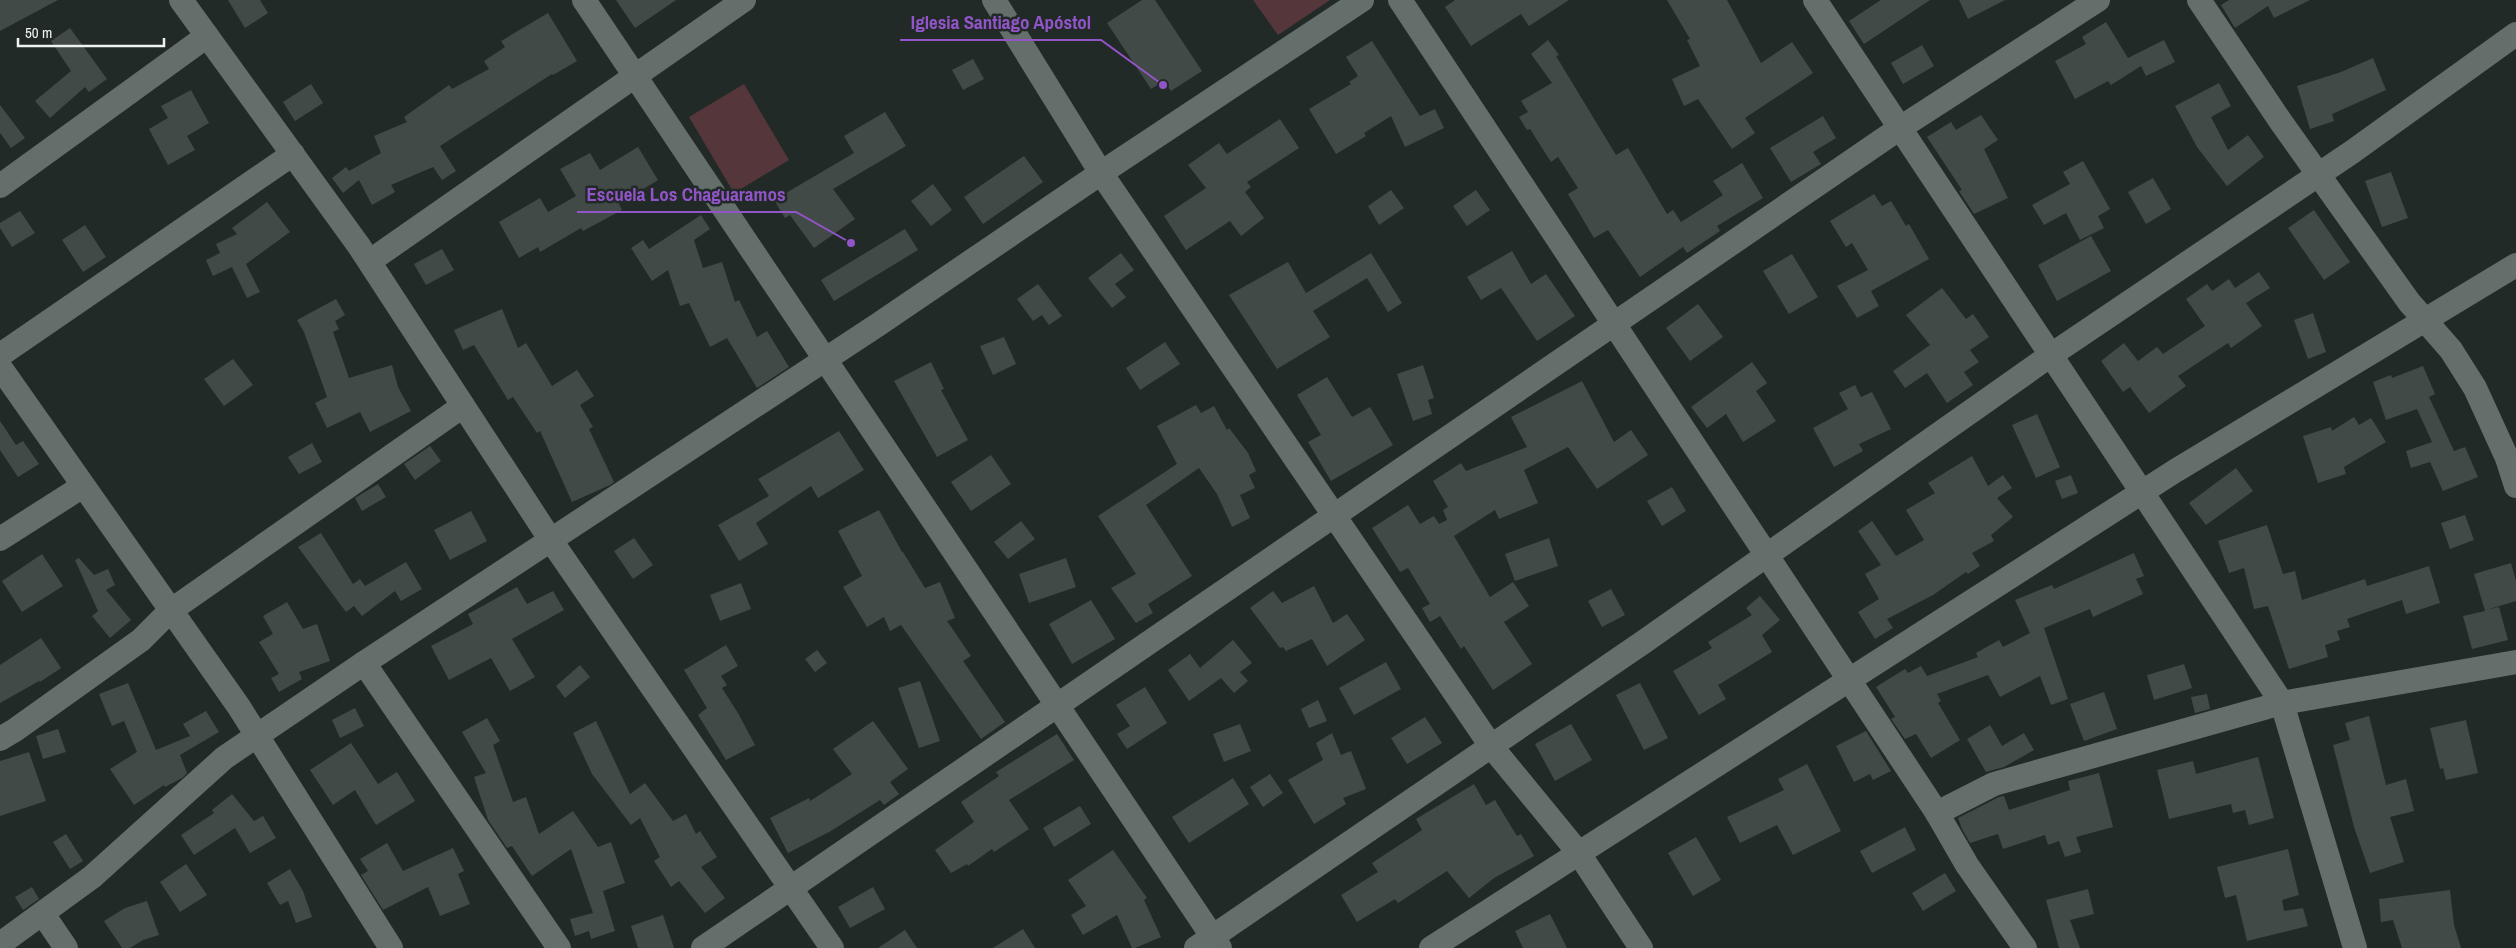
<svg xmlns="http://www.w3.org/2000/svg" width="2516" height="948" font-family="'Archivo Narrow',sans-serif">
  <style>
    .green { fill: #55373b }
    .building { fill: #414a47 }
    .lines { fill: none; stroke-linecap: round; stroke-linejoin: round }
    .street { stroke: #646e6b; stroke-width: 24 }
    .leader { fill: none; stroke: #9254c9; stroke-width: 2 }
    .callout-dot { fill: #9254c9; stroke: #222a28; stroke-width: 2 }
    .callout-label { font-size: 19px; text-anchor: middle; font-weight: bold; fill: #9254c9; stroke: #222a28; stroke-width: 5; stroke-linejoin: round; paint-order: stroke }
  </style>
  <rect width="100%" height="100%" fill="#222a28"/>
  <g class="green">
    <path d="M1253,0H1330L1278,35Z"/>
    <path d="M744,84L789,160L734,193L689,117Z"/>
  </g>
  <g class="building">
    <path d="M0,0H58L0,31Z"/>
    <path d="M228,0H260L268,13L245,28Z"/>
    <path d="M616,0H676L635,28Z"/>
    <path d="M1142,0H1155L1202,71L1171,91L1164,81L1151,89L1107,23Z"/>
    <path d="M1455,0H1569L1529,26L1521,14L1471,46L1445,7Z"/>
    <path d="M1667,0H1727L1761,63L1792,42L1813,73L1745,118L1755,133L1732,149L1698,99L1684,106L1672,79L1700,66L1687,40L1690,39Z"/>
    <path d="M1881,0H1930L1864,44L1849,21Z"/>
    <path d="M1959,0H2005L1968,19Z"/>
    <path d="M2229,0H2310L2274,18L2268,6L2235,28L2221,5Z"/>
    <path d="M548,13L577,61L553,75L552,74L440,146L456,171L442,180L433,167L391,185L395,192L372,205L359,180L343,193L332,178L346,167L349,171L381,153L374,136L407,122L404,117L449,85L452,89L489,69L484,61L505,47L501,41Z"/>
    <path d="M2106,22L2128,58L2164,40L2175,62L2146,76L2141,66L2111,85L2108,81L2075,99L2055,61L2086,44L2082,37Z"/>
    <path d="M70,28L107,79L89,92L85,87L50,118L35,101L71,71L51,41Z"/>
    <path d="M1548,40L1559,55L1556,56L1616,155L1628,148L1667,214L1673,210L1681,222L1723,195L1713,181L1742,163L1763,198L1717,226L1720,231L1687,253L1683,247L1640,277L1608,230L1594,238L1568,194L1578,188L1558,157L1551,162L1530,129L1527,130L1519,117L1528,112L1521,101L1552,83L1531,54Z"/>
    <path d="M1372,41L1420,116L1435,109L1444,128L1405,147L1391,116L1364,133L1366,136L1336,154L1309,109L1351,84L1349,82L1358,76L1346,57Z"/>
    <path d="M1922,45L1934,66L1903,84L1891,63Z"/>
    <path d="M2373,58L2386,90L2332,114L2334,121L2310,129L2297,86L2341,72Z"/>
    <path d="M973,59L984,79L963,90L952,70Z"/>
    <path d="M2219,83L2231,106L2211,117L2228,150L2248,135L2264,157L2227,186L2197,147L2175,106Z"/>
    <path d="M311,84L323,103L295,121L283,102Z"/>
    <path d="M191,90L209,123L187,136L195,150L168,165L149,129L168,118L161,106Z"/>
    <path d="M0,105L25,138L11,148L0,133Z"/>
    <path d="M885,112L906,146L833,189L855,219L814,248L790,215L785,218L774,200L854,153L844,136Z"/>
    <path d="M1981,115L1998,140L1984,149L2008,198L1974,214L1959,191L1962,190L1927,137L1951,122L1956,130Z"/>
    <path d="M1823,116L1836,138L1813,152L1821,164L1791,182L1770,148Z"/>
    <path d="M1280,119L1299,148L1247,182L1251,187L1245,192L1264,218L1241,236L1230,221L1186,250L1164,216L1206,188L1188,165L1219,143L1227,154Z"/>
    <path d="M638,147L658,180L619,204L622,210L583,231L581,228L540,252L538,247L519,258L499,222L540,198L548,212L576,196L560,169L590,153L600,170Z"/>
    <path d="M1024,156L1043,182L983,224L964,197Z"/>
    <path d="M2083,161L2110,209L2098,216L2104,228L2080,240L2066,213L2044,225L2032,205L2070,184L2063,172Z"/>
    <path d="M2391,172L2408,218L2382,227L2365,181Z"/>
    <path d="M2153,178L2171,209L2146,224L2128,192Z"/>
    <path d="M933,184L952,210L931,226L911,201Z"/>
    <path d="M1391,190L1404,208L1379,225L1368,206Z"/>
    <path d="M1476,190L1490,210L1467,226L1453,206Z"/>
    <path d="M1874,194L1882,206L1891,201L1906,226L1909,224L1929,259L1871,291L1879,306L1857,318L1837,286L1868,270L1852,243L1846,247L1830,221Z"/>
    <path d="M267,202L290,232L246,264L260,292L247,298L232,267L213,276L206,260L220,253L216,244L237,234L232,228Z"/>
    <path d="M2314,210L2350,262L2324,280L2288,228Z"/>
    <path d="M20,211L35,233L12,247L0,228V223Z"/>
    <path d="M701,215L710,229L694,240L703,268L722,262L735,302L739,300L757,337L767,331L789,367L757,388L727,338L710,347L689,303L680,306L668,270L652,281L631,248L643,240L649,249Z"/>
    <path d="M85,225L106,257L83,272L62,240Z"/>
    <path d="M905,229L918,250L834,301L821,280Z"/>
    <path d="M2091,236L2111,271L2057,301L2038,265Z"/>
    <path d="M442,249L454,270L426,285L414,264Z"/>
    <path d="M1512,251L1531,284L1546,274L1575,316L1537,341L1501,288L1481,300L1467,277Z"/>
    <path d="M1121,253L1134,270L1115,284L1126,297L1112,308L1088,278Z"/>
    <path d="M1371,253L1402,303L1388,312L1367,278L1313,311L1330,337L1277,369L1229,295L1288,262L1306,293Z"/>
    <path d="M1792,254L1818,297L1789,314L1763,271Z"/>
    <path d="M2259,272L2270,288L2246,303L2262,326L2231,348L2228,343L2178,376L2186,386L2149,413L2130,387L2123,392L2101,361L2124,343L2138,361L2157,347L2163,354L2205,326L2186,299L2207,284L2212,291L2229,279L2235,288Z"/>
    <path d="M1038,284L1062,316L1049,325L1042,315L1033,321L1017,299Z"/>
    <path d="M1942,288L1966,319L1973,314L1989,337L1970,350L1979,362L1964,372L1973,385L1947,403L1927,373L1905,388L1893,371L1930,345L1906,315Z"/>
    <path d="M336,299L345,315L335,321L339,329L333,332L349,378L392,365L398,387L411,411L370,432L360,412L327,428L315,403L327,397L304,332L297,320Z"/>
    <path d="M1698,304L1723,337L1690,361L1666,328Z"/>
    <path d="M502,309L518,348L526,343L552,386L577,370L594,396L580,405L593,427L589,429L614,482L610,485L572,502L540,431L537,433L513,397L508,400L474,345L463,350L454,330Z"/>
    <path d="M2313,313L2326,352L2308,359L2294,320Z"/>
    <path d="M1004,337L1016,364L993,375L980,346Z"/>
    <path d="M1165,342L1180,364L1140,390L1126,368Z"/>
    <path d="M233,359L253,385L224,406L204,379Z"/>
    <path d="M931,362L944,389L941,390L968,440L937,457L894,381Z"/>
    <path d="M1752,362L1767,383L1756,391L1776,421L1743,442L1726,414L1707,428L1691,407Z"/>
    <path d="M1423,365L1434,398L1428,400L1432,414L1413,421L1397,374Z"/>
    <path d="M2423,366L2435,394L2429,397L2454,451L2465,447L2478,477L2443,491L2430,462L2411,468L2406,451L2432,442L2417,409L2386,420L2373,382L2391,375L2392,378Z"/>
    <path d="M1327,377L1352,417L1370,407L1393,445L1331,481L1308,442L1321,435L1297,395Z"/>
    <path d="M1582,381L1614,442L1631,430L1648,455L1597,489L1568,447L1524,470L1538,503L1499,519L1495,510L1454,536L1490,597L1513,582L1529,606L1504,622L1532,664L1493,690L1464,646L1461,649L1440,616L1430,622L1422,608L1430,604L1408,568L1400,572L1372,528L1408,505L1420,524L1434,516L1439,524L1447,520L1443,510L1448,507L1433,481L1461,463L1466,471L1527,447L1511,417Z"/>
    <path d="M1855,385L1861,397L1872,392L1891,429L1859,444L1863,451L1834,467L1813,428L1848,409L1839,393Z"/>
    <path d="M1196,405L1201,413L1214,406L1227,430L1229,428L1248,453L1256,471L1249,475L1255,488L1240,495L1250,518L1232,527L1217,494L1199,468L1146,505L1192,576L1148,604L1153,613L1136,623L1111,588L1136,574L1098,516L1177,464L1157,426Z"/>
    <path d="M2037,414L2060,467L2036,478L2012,425Z"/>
    <path d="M2354,417L2359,425L2371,418L2386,442L2344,467L2346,474L2318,483L2303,436L2331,427L2332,431Z"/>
    <path d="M0,421L16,445L23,441L39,464L18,477L0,450Z"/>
    <path d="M839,431L864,470L818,498L811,486L756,523L768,544L739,561L718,525L769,496L758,479Z"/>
    <path d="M312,443L322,462L299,474L288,457Z"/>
    <path d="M430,446L441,461L415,480L404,464Z"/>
    <path d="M991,455L1011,484L971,511L951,482Z"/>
    <path d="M1972,456L1988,486L2003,475L2012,488L1997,498L2013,517L1991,535L1994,541L1972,553L1980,566L1968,574L1966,572L1933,595L1887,619L1893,628L1875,639L1858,612L1879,599L1865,574L1881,565L1858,531L1872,521L1896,556L1924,540L1906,510L1935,493L1928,483Z"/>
    <path d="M2236,468L2253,491L2206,525L2189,503Z"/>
    <path d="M2071,475L2078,493L2062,499L2055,481Z"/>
    <path d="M378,484L386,497L362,511L355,498Z"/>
    <path d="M1672,487L1686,511L1662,526L1647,501Z"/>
    <path d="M879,510L902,552H903L925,588L940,582L955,618L947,621L971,656L963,661L1005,722L981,739L901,625L890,631L884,617L867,627L843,587L862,576L838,531Z"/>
    <path d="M471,511L487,541L450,560L434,530Z"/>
    <path d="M2465,515L2474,540L2450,549L2441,523Z"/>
    <path d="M1021,521L1035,539L1008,559L994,542Z"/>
    <path d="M2267,525L2283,574L2295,571L2302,600L2365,579L2367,586L2429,566L2440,603L2406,614L2402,600L2347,619L2350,627L2337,631L2340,640L2325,645L2328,657L2289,669L2268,606L2254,609L2244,568L2229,573L2218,541Z"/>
    <path d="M321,533L353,584L360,579L365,586L406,562L422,589L401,601L395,591L362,616L354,606L346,612L298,547Z"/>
    <path d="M634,538L653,565L633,579L614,551Z"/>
    <path d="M1549,538L1558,566L1515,581L1505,554Z"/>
    <path d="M2134,553L2144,576L2136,579L2143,594L2093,617L2090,609L2044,628L2068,699L2051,705L2040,676L2000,697L1988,675L1937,694L1941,701L1938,703L1960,740L1931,758L1916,734L1905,739L1891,719L1895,717L1876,687L1905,669L1908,673L1921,666L1927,676L1978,657L1976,653L1999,640L2003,647L2030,633L2015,600L2052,585L2054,589Z"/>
    <path d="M42,554L63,586L22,612L2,581Z"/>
    <path d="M79,558L94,575L108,569L115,585L106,590L131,620L110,638L92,616L98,611L75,560Z"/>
    <path d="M1066,558L1076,587L1029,603L1019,574Z"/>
    <path d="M2511,563L2516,581V601L2486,610L2499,607L2508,640L2472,649L2463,616L2485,611L2474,574Z"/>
    <path d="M741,583L751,609L720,621L710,595Z"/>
    <path d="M1314,586L1333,623L1347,614L1365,640L1327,666L1312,639L1286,651L1283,647L1280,648L1250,608L1273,591L1282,603Z"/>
    <path d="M517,587L527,604L553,591L564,610L512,639L535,677L510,691L491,658L449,680L431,646L473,624L468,614Z"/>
    <path d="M1611,589L1625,615L1602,627L1588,601Z"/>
    <path d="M1760,596L1780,620L1762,635L1772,652L1718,685L1726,699L1699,715L1673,671L1712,648L1708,642L1752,615L1746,608Z"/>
    <path d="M1091,600L1115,639L1072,664L1049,624Z"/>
    <path d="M287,602L303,629L317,624L330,661L299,672L302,679L279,692L271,678L279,674L259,642L273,634L263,616Z"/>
    <path d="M41,638L61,668L40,682L39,681L0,703V665Z"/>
    <path d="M1233,640L1252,663L1240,672L1248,681L1234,693L1221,678L1189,701L1168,670L1190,654L1200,668Z"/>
    <path d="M726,645L738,666L721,676L727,685L722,688L738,713L755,745L726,760L698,715L707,708L684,670Z"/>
    <path d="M817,650L827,663L815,672L805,659Z"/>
    <path d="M1386,662L1401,689L1354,715L1339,688Z"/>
    <path d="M2184,664L2192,688L2154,700L2147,675Z"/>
    <path d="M580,665L590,677L565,698L556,686Z"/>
    <path d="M920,681L940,741L919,748L898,688Z"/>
    <path d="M128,683L156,750L190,736L183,724L206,711L219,732L180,755L187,773L182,778L165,787L164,785L134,805L110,769L137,752L124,721L112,726L99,694Z"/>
    <path d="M1640,683L1668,738L1644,750L1616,695Z"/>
    <path d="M1145,687L1167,723L1127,749L1117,734L1130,726L1116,705Z"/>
    <path d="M2104,692L2117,729L2084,741L2070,704Z"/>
    <path d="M2207,694L2210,709L2195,713L2191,697Z"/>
    <path d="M1318,700L1327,721L1309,728L1301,709Z"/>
    <path d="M355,708L364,726L340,738L332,720Z"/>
    <path d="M2369,716L2386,785L2406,779L2414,811L2390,817L2404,862L2370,873L2354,827L2333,745L2350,740L2345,723Z"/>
    <path d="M1425,717L1442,743L1407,764L1391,738Z"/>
    <path d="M487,718L500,741L493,745L513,802L526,797L539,834L573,811L598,847L611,842L625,883L603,891L615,931L591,939L589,931L575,936L570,919L593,913L571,849L532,876L512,846L507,848L488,820L474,777L486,773L462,732Z"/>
    <path d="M2466,720L2478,773L2446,780L2443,768L2440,769L2430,728Z"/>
    <path d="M596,721L630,794L645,783L673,821L686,814L696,834L700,831L717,857L701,867L725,898L705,913L679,881L671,887L654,861L660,857L640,818L631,825L592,774L573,733Z"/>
    <path d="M873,721L908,769L890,782L899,794L884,805L880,800L831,831L788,853L770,818L809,798L810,801L852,774L833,749Z"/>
    <path d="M1240,724L1251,751L1224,762L1213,734Z"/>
    <path d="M1571,724L1592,760L1555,781L1535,744Z"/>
    <path d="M1990,725L2002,746L2024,733L2034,750L2004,767L1986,772L1967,739Z"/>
    <path d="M58,729L66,752L43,759L36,736Z"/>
    <path d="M1866,731L1891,771L1873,780L1870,774L1854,782L1836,746Z"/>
    <path d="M1332,733L1341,755L1351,751L1366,789L1343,798L1346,804L1314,824L1288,780L1323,760L1316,743Z"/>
    <path d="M1057,734L1074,760L1009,800L1029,829L994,852L992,849L968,866L967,864L951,873L935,850L974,822L961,802L999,776L996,772Z"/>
    <path d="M351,743L378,784L397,772L415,801L376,825L355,790L333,805L310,770Z"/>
    <path d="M29,752L46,801L0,816V761Z"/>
    <path d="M2258,757L2274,818L2249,825L2245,810L2233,813L2231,804L2169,819L2157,770L2193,761L2196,774Z"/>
    <path d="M1807,764L1841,831L1793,855L1777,825L1740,843L1727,817L1784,790L1778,779Z"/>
    <path d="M2099,773L2113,827L2076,837L2081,852L2065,857L2059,841L2048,845L2045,835L2003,849L1998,834L1970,843L1962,829L1958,818L1999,797L2004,796L2009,810L2070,790L2068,781Z"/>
    <path d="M1270,774L1283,793L1263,807L1250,787Z"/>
    <path d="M1233,778L1249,804L1189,843L1172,817Z"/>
    <path d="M1474,784L1486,805L1495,800L1517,836L1521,834L1534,856L1494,878L1469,898L1447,871L1398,903L1395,899L1357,922L1341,895L1378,872L1372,863L1422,830L1416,819Z"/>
    <path d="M232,794L254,821L263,816L276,838L250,853L235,828L194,855L181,835L214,813L212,810Z"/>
    <path d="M1080,806L1091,824L1054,847L1043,828Z"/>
    <path d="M1905,827L1916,850L1872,873L1860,851Z"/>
    <path d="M66,834L83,861L70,869L53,842Z"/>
    <path d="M1696,837L1721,880L1693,896L1668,853Z"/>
    <path d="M387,843L403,871L453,848L464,871L458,874L470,904L440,916L428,887L383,910L361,875L368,871L360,859Z"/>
    <path d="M2288,849L2299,895L2282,900L2284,911L2303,908L2308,926L2247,941L2236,895L2225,898L2217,867Z"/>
    <path d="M1113,850L1147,898L1144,900L1161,937L1135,948H1132L1117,915L1083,935L1071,915L1086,906L1068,880Z"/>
    <path d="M186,864L207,895L180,912L160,882Z"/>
    <path d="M290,869L303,891L312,917L296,923L288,901L280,905L267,883Z"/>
    <path d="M1945,873L1956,891L1923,911L1912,893Z"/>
    <path d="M32,887L39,899L23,910L15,897Z"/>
    <path d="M873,887L885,909L850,928L838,907Z"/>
    <path d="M2088,889L2094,914L2070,920L2080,948H2059L2046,900Z"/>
    <path d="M2450,890L2454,925L2461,948H2402L2393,920L2381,922L2379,899Z"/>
    <path d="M147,901L159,935L143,940L130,948H122L104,921L125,908Z"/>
    <path d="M1550,914L1567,948H1523L1515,931Z"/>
    <path d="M663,915L674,948H638L631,926Z"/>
    <path d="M1023,929L1035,948H993Z"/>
    <path d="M905,930L917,948H878Z"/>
  </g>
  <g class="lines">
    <g class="street">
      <path d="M181,0L359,246L550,539L832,948"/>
      <path d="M584,0L1220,948"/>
      <path d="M994,0L1101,173L1491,746L1578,852L1641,948"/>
      <path d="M1400,0L1937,813L1967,865L2025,948"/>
      <path d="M1815,0L2282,703L2355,948"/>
      <path d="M2199,0L2281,122L2409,302L2451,350L2475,388L2507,458L2516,486"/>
      <path d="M0,186L207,36"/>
      <path d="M370,261L744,0"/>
      <path d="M0,355L293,154"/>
      <path d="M0,367L239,707L391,948"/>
      <path d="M0,539L83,486"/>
      <path d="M364,663L559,948"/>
      <path d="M0,739L15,730L141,640L170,611L463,406"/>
      <path d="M1937,813L1994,784L2282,703L2516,662"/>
      <path d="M43,914L66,948"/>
      <path d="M0,944L92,877L224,758L364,663L879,324L1101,173L1362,0"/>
      <path d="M703,948L1900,128L2098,0"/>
      <path d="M1196,948L1645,641L2051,355L2352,152L2516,34"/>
      <path d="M1431,948L2175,471L2516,265"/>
    </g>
  </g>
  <path class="leader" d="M1163 85L1101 40H900M851 243L796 212H577"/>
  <g class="callout-dot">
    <circle cx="1163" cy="85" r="5"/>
    <circle cx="851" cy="243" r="5"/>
  </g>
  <g class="callout-label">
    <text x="1001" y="29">Iglesia Santiago Apóstol</text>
    <text x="686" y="201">Escuela Los Chaguaramos</text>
  </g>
  <path d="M18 38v8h146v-8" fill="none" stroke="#edf3f1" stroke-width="2.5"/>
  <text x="25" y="38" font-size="15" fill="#edf3f1" stroke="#222a28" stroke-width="4" paint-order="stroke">50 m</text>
</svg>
